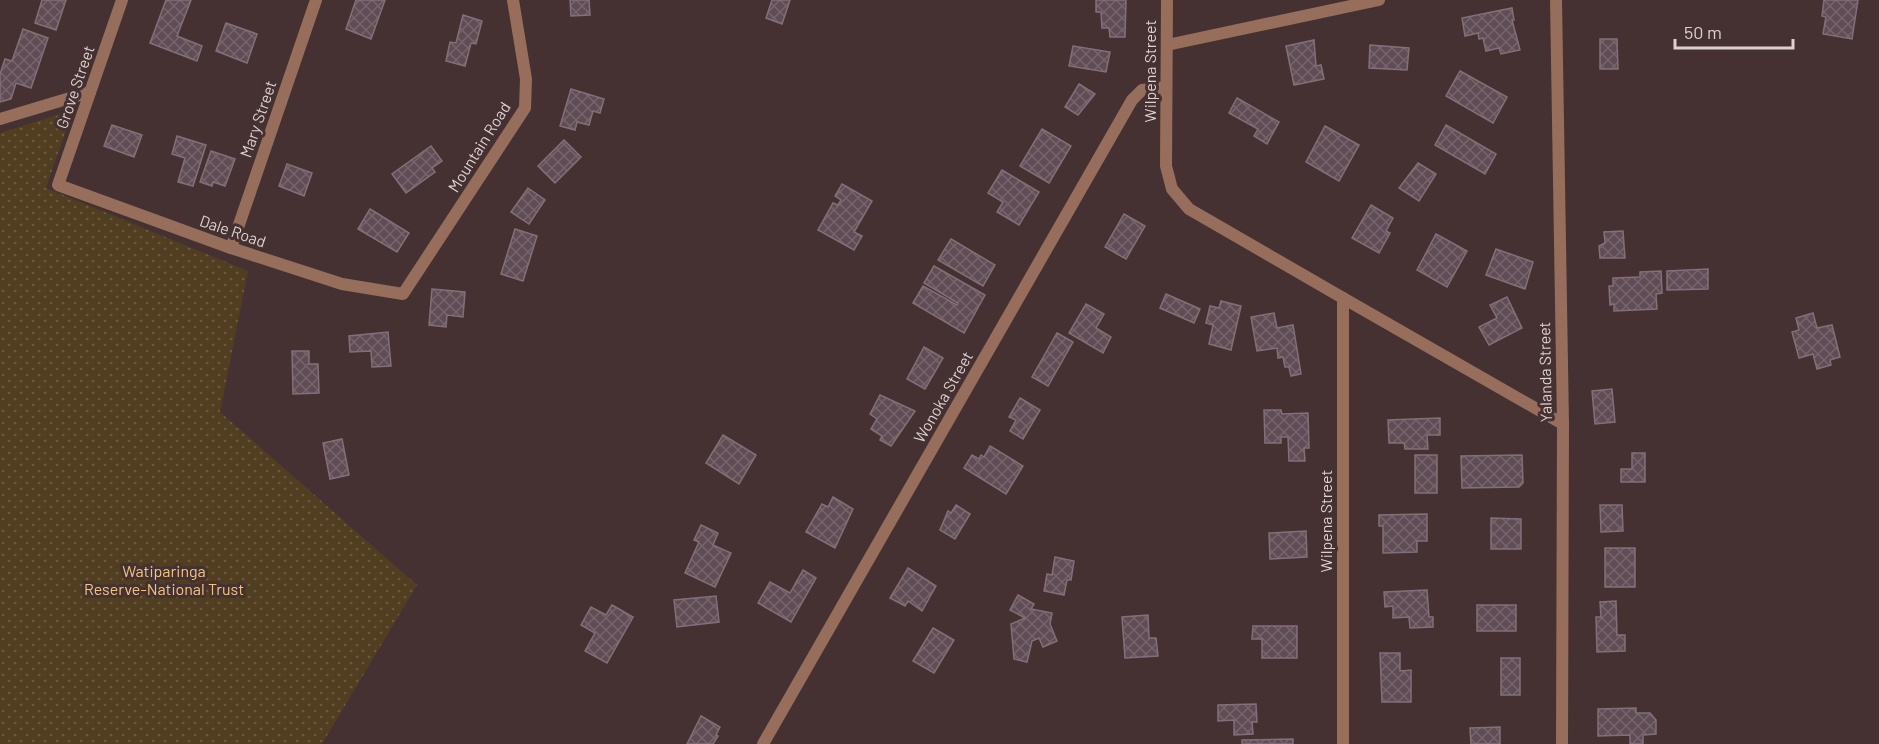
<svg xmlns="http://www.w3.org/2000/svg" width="1879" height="744" font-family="Barlow,sans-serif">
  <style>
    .grass { fill: url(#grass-dots) }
    .building { fill: url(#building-cross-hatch); stroke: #846f79; stroke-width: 1.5 }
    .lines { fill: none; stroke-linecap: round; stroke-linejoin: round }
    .street { stroke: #966e5b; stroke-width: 12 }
    .labels { text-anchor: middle; stroke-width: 6; stroke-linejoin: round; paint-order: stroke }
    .street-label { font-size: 16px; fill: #ddd0d0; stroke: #453131 }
    .park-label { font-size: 16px; fill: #f1c581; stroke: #453131 }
  </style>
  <defs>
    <pattern id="grass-dots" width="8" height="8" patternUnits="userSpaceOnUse" patternTransform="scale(1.5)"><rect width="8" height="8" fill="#513e21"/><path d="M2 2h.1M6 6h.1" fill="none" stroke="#6a5940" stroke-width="1.8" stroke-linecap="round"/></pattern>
    <pattern id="building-cross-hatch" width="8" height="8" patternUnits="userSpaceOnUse" patternTransform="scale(1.5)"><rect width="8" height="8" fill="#5f4c55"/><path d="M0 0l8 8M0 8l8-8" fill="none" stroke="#76656c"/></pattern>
  </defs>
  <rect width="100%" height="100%" fill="#453131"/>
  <path class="grass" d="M73,110L46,188L248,271L220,412L417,585L322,744H0V133Z"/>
  <g class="building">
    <path d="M42,0H66L56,30L35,23Z"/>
    <path d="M166,0H191L177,36L202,46L197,61L150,43Z"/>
    <path d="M356,0H385L371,39L346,29Z"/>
    <path d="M570,0H589L590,15L571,16Z"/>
    <path d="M772,0H790L782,24L766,18Z"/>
    <path d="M1096,0H1126L1125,37H1110L1109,28H1102L1101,12H1096Z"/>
    <path d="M1824,0H1858L1852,39L1823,34L1826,17L1822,16Z"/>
    <path d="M1512,8L1514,20H1512L1520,50L1501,54L1499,48L1486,51L1483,38L1479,39L1478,33L1465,36L1462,18Z"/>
    <path d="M463,15L482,21L476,44L471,43L465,66L446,61L450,42L456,43Z"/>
    <path d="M226,23L257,34L247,63L216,51Z"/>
    <path d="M23,29L48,38L31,88L16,83L11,99L0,102V74L5,59L12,61Z"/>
    <path d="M1600,39H1617L1618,69H1600Z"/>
    <path d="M1314,40L1316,66L1321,65L1324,79L1294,85L1286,46Z"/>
    <path d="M1370,45L1409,48L1407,70L1369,68Z"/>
    <path d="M1073,46L1110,52L1106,72L1069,66Z"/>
    <path d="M1460,71L1507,97L1493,123L1446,96Z"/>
    <path d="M1079,84L1095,94L1078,115L1065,107Z"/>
    <path d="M571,89L604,99L600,113L593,111L589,125L577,122L575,130L560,126Z"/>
    <path d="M1237,98L1279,122L1267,144L1254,136L1258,129L1229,113Z"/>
    <path d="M112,125L142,135L134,157L104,146Z"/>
    <path d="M1446,125L1496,154L1485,174L1435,145Z"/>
    <path d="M1325,126L1359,145L1339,181L1306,162Z"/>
    <path d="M1042,129L1071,146L1049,183L1020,166Z"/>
    <path d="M177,136L206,145L193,186L178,182L185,158L172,154Z"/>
    <path d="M564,140L581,157L555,183L538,166Z"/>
    <path d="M431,146L442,161L432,168L435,172L406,193L392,174Z"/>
    <path d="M211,151L235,159L225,186L213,182L212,186L200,182Z"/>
    <path d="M1418,163L1436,174L1419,201L1399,188Z"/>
    <path d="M287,164L312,173L304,196L279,186Z"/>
    <path d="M1002,170L1039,192L1019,225L997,212L1003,202L988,193Z"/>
    <path d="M842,184L872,201L854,232L862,236L854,250L818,230L833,203L838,205L841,200L835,196Z"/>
    <path d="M528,188L545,200L529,224L511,212Z"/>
    <path d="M1371,205L1393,218L1386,231L1390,233L1379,253L1352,238Z"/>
    <path d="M370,209L409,233L397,252L358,229Z"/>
    <path d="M1124,214L1145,226L1126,259L1105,247Z"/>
    <path d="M515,229L537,236L523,281L501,274Z"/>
    <path d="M1623,231L1625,258H1600L1599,246L1605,243L1604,232Z"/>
    <path d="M1436,234L1467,251L1447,287L1417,270Z"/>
    <path d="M951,239L995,265L983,286L938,260Z"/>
    <path d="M1496,249L1533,262L1525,289L1486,275Z"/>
    <path d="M934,266L985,295L964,333L913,303L923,286L957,305L958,303L924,283Z"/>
    <path d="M1708,269V289L1667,290V271Z"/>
    <path d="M1661,271L1662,293L1656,294L1657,309L1614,311V304L1610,305L1609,286H1613V278L1640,277V272Z"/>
    <path d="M432,289L465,292L463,317L447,315L446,327L429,325Z"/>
    <path d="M1166,294L1200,309L1194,323L1160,308Z"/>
    <path d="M1507,297L1522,328L1489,345L1479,327L1497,318L1490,305Z"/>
    <path d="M1221,301L1241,306L1231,350L1209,344L1213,325L1206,323L1210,306L1219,308Z"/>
    <path d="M1086,304L1104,314L1096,328L1111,337L1103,353L1069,333Z"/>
    <path d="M1274,313L1277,328L1293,325L1301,374L1291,376L1289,367H1285L1283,357L1278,358L1277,348L1257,351L1251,317Z"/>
    <path d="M1813,313L1817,328L1832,325L1840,357L1830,360L1831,365L1817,369L1813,354L1799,358L1792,332L1799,330L1796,318Z"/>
    <path d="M388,332L391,366L372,367L371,351L350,352L349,336Z"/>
    <path d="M1057,333L1073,342L1048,386L1032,377Z"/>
    <path d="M924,347L943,358L925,389L907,379Z"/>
    <path d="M292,351H309V364H318L319,393L293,394Z"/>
    <path d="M1612,389L1615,422L1595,424L1592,391Z"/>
    <path d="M880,395L915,411L891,446L880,440L882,436L871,429L877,419L870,414Z"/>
    <path d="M1020,398L1040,410L1023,439L1010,431L1016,420L1009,417Z"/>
    <path d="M1264,410H1281L1282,414L1308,413L1309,448H1304L1305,461H1289L1288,437H1281V443H1265Z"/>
    <path d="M1440,418V435H1427L1428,449H1405L1404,443H1389L1388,420Z"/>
    <path d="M723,435L756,455L739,484L706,463Z"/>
    <path d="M342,439L349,475L330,479L323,443Z"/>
    <path d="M990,446L1023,466L1006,494L964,468L972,455L979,459L981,455L984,457Z"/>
    <path d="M1632,453H1645V482H1621V469H1632Z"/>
    <rect x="1415" y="455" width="22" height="38"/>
    <path d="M1522,455L1523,483L1519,487L1462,488L1461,456Z"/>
    <path d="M833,497L853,509L835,548L806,532L822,504L828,507Z"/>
    <path d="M956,505L970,514L955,539L940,530L948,511L951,513Z"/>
    <path d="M1600,505H1622L1623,531L1601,532Z"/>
    <path d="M1427,514V541H1417V552L1383,553V526H1379V515Z"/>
    <path d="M1491,518L1521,519V549H1491Z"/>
    <path d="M701,525L718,533L713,545L731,553L715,587L685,573L699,542L694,540Z"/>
    <path d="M1306,531L1307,557L1270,559L1269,533Z"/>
    <rect x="1605" y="548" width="30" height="39"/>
    <path d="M1055,557L1074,561L1071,580H1067L1064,595L1044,591L1047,574L1052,575Z"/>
    <path d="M908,568L936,586L922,611L908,601L905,606L890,598Z"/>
    <path d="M803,570L816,578L791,622L758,603L770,582L790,593Z"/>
    <path d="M1427,590L1429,617H1433V627L1410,628L1409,617L1393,618V606L1385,607L1384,592Z"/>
    <path d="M1018,595L1034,604L1031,609L1052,613L1050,624L1057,641L1043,647L1039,638L1032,641L1027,662L1014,659L1011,624L1025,618L1010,610Z"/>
    <path d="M716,596L719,622L677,627L674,600Z"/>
    <path d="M1616,601L1617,635H1625V651L1597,652L1596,617H1601L1600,602Z"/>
    <path d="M612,605L633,617L607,663L585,651L595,633L581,625L591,607L606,615Z"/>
    <rect x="1477" y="605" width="39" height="26"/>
    <path d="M1148,615L1149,638H1156L1158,656L1125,658L1122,617Z"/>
    <path d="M1253,626H1297V658H1262V639H1252Z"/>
    <path d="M933,628L954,640L934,673L913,661Z"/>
    <path d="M1380,653H1400V671L1411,670V702H1382Z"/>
    <rect x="1501" y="658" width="19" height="37"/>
    <path d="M1256,704L1257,722H1252L1253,734L1234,735V720L1218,721V705Z"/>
    <path d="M1636,708V713H1650L1656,720V734L1643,735V744H1630V735L1598,736V709Z"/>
    <path d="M701,716L720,727L716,735L718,736L713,744H687Z"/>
    <path d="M1500,727V744H1471L1470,728Z"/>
    <path d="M1293,739V744H1242V740Z"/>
  </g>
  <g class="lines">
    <g class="street">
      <path d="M122,0L58,185L231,248L342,284L403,294L525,108L526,79L513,0"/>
      <path d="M1167,0L1166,166L1172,189L1189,209L1343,298V744"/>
      <path d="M1556,0L1563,424L1562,744"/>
      <path d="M1167,45L1379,0"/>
      <path d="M0,119L90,92"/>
      <path d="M231,248L316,0"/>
      <path d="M1343,298L1563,424"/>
      <path d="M763,744L1132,100L1142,90L1166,87"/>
    </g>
  </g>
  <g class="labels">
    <g class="street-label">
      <text transform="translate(1150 71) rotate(-90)" y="6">Wilpena Street</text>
      <text transform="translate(75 87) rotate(-71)" y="6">Grove Street</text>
      <text transform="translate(258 119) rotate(-71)" y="6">Mary Street</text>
      <text transform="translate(479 147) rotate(-58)" y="6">Mountain Road</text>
      <text transform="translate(233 231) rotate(19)" y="6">Dale Road</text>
      <text transform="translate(1545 372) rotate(-91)" y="6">Yalanda Street</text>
      <text transform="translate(943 397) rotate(-60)" y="6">Wonoka Street</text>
      <text transform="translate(1326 521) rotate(-90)" y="6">Wilpena Street</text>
    </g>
    <g class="park-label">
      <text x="164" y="577">Watiparinga<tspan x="164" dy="18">Reserve-National Trust</tspan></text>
    </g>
  </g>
  <path d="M1675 39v9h118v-9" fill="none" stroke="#ddd0d0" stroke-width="3"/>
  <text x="1684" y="39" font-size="18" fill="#ddd0d0" stroke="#453131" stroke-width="4.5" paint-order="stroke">50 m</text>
</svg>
